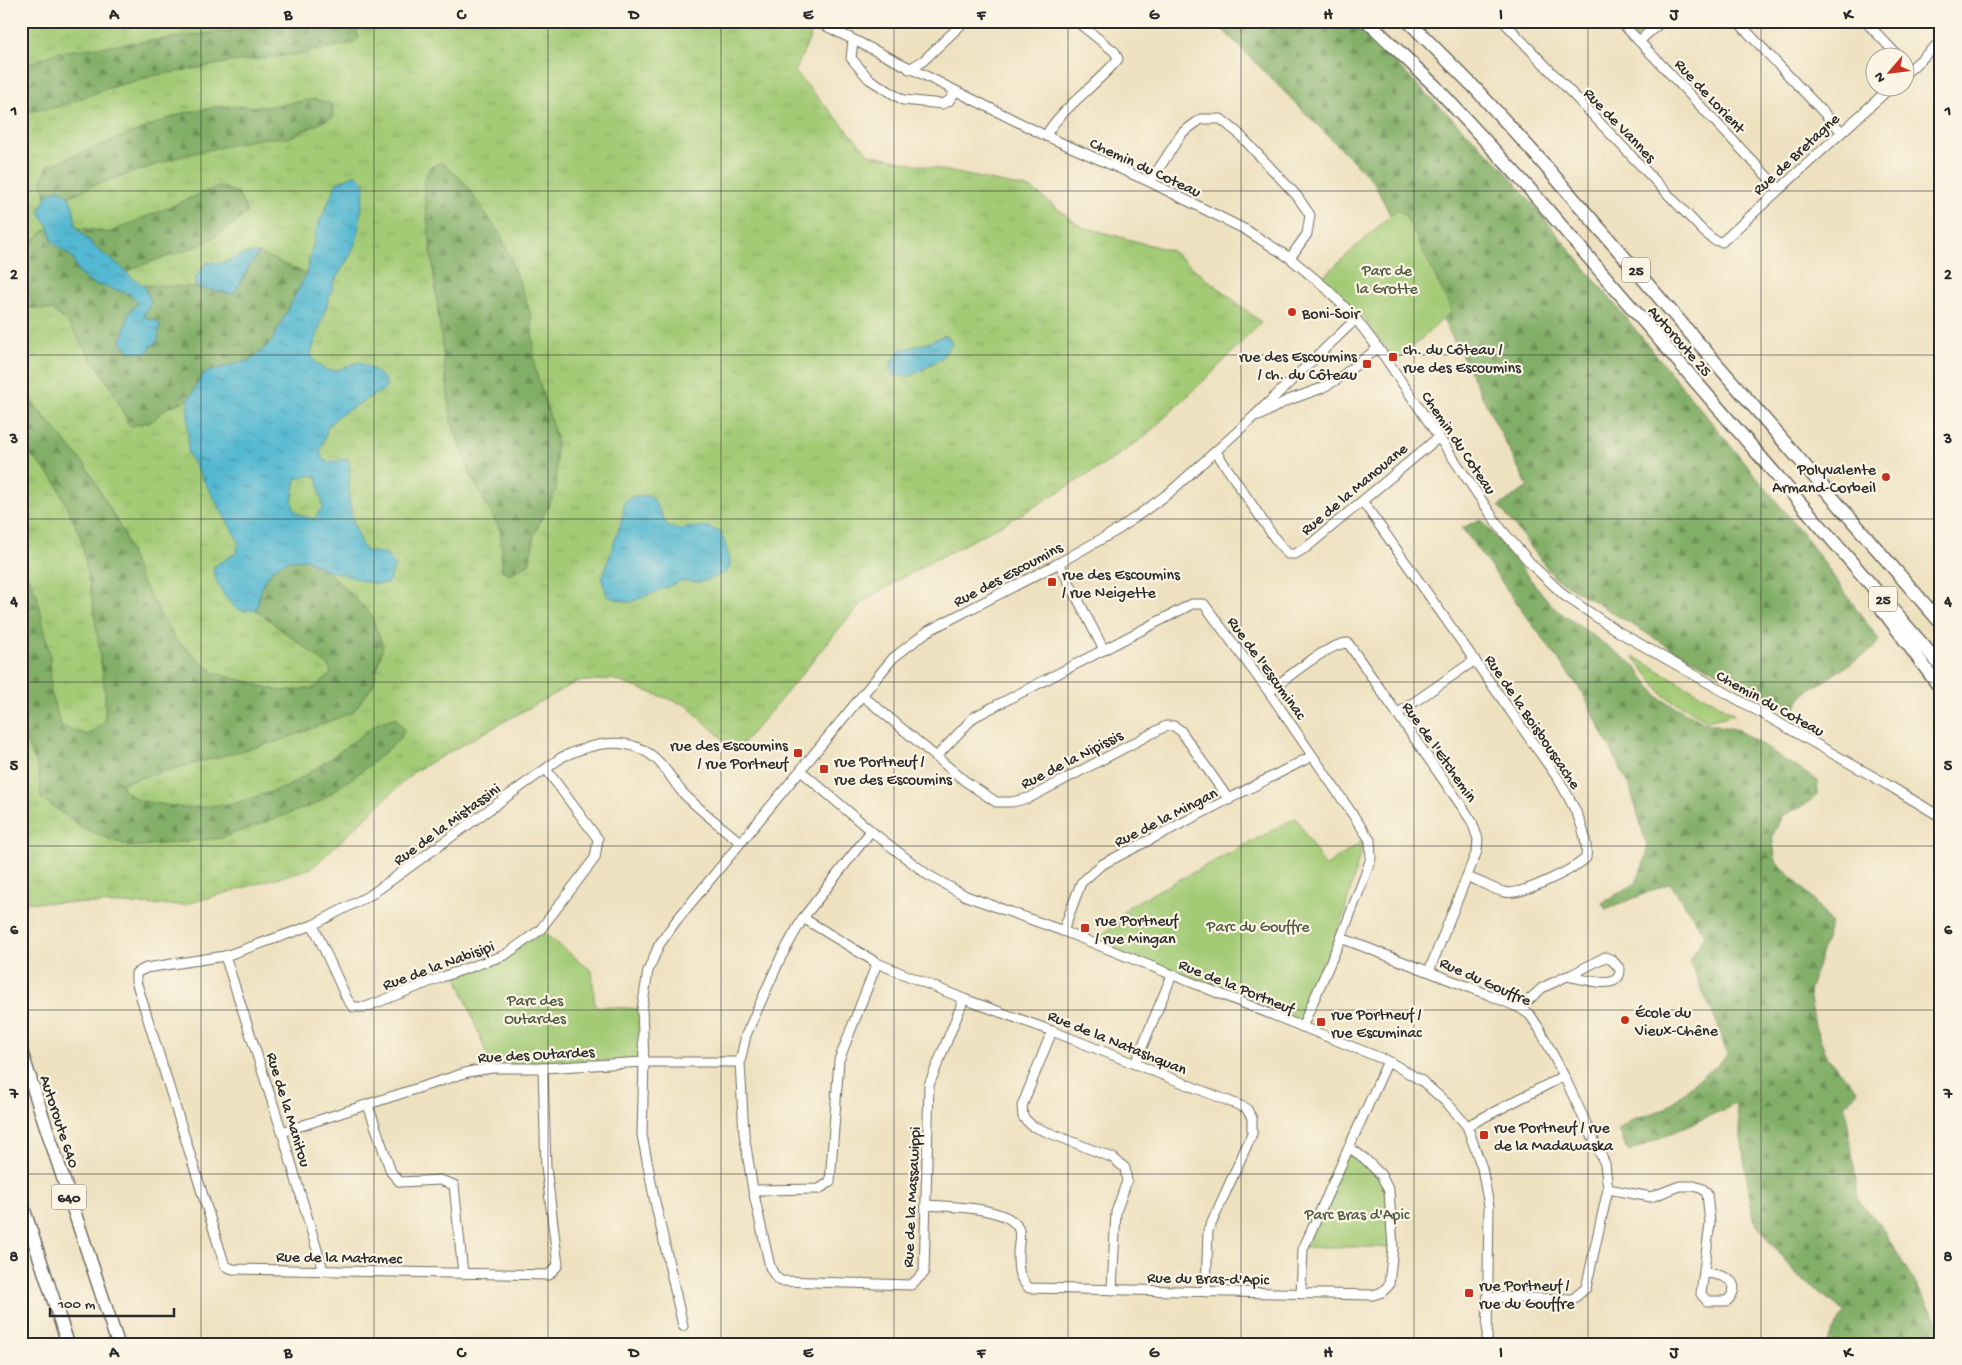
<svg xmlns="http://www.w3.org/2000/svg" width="1962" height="1365" font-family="'Gochi Hand',sans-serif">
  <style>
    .grass { fill: url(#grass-tufts); stroke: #677b50 }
    .forest { fill: url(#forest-firs); stroke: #566d49 }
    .park { fill: #a3cb76; stroke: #677b50 }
    .water { fill: url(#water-ripples); stroke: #3f727e; fill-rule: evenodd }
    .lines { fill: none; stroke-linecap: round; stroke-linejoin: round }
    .minor-casing { stroke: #6f6b5f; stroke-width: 11 }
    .highway-casing { stroke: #6f6b5f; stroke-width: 15 }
    .minor { stroke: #fff; stroke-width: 9 }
    .highway { stroke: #fff; stroke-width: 12 }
    .grid { fill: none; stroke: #2b2b2b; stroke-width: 1; stroke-opacity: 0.55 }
    .poi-dot { fill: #c8321e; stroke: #fcf5e5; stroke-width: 2 }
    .labels { text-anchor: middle; stroke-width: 4.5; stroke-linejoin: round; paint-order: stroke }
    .shield { fill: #fcf5e5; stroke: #6a6863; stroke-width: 1 }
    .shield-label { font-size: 15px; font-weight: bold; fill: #2b2b2b }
    .street-label { font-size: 16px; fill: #2b2b2b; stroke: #fcf5e5 }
    .park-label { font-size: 16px; fill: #4f5b42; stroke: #fcf5e5 }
    .poi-label { font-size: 16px; fill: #2b2b2b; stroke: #fcf5e5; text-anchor: start }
    .neatline { fill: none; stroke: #2b2b2b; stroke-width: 2 }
    .grid-label { font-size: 16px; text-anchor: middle; font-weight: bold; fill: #2b2b2b }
  </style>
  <defs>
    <pattern id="grass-tufts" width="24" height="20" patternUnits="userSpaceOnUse" patternTransform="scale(1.25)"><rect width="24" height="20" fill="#a3cb76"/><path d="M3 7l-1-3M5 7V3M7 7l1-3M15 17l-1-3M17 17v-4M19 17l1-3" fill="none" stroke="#8cae66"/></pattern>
    <pattern id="forest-firs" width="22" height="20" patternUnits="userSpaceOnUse" patternTransform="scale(1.25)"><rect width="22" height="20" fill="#82af67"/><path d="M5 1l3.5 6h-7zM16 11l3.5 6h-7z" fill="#6b8f55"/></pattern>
    <pattern id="water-ripples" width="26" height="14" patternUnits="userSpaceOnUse" patternTransform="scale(1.25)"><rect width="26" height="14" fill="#53b8d1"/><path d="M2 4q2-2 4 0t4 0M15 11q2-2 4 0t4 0" fill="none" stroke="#4596aa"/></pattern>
  </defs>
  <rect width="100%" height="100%" fill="#fcf5e5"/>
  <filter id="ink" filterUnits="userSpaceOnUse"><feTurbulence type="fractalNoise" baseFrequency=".02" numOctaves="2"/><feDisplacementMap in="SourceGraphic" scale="10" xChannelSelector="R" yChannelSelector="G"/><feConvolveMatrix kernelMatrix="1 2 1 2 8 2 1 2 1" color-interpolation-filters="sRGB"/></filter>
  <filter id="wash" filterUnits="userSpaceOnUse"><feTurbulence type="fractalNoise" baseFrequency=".0096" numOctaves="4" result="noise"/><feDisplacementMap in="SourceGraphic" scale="20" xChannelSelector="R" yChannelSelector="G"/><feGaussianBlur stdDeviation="1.12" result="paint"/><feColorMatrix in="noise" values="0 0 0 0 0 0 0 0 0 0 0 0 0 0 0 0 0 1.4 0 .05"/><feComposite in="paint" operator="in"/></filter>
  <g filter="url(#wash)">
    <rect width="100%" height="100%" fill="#eee1c0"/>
    <path class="grass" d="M21,21H794L811,35L795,72L869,154L1032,189L1080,226L1172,251L1261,322L1215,370L1143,438L1110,461L1020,515L907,575L865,600L843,624L777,704L736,751L686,705L612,679L576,682L415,771L312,868L184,905L21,902Z"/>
    <g class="forest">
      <path d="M1214,21H1352L1502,167L1804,535L1879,640L1873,649L1801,696L1794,712L1671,648L1555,578L1499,506L1528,487L1373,181Z"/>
      <path d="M292,23L356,29L359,38L352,43L300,54L231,62L153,76L109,88L58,107L21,113V67L59,52Z"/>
      <path d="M315,99L332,104L333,117L288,138H264L185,155L95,185L69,196L58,189L46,197L42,181L48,166L183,113L223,106L265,107Z"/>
      <path d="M441,162L463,181L502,237L531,314L535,369L556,437V491L534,534L530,563L510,574L502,570L501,532L472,477L451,421L423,183L430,167Z"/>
      <path d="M219,186L239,194L247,213C230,227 214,238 195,247C172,256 148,261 126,272L98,250L76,227L108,233Z"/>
      <path d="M49,227L52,242L72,257L79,274L91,283L130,294L138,302L129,313L121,342L143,316L151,302L144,285L195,287L233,294C245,280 246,267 259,253L306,274L272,341L253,359L204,373L188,400L166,408L151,422L129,426L113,390L67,322L52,310L21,307V250Z"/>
      <path d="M21,382L36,407L86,466L123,532L139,577L176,640L215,673L280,691L314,688L331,674L329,666L256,610L263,583L273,569L289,560L306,559L326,570L370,613L383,646L373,685L353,712L282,740L121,783L124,790L140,801L186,808L233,804L287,787L333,757L375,725L395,717L404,729L400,739L366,768L316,804L221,838L130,847L85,829L41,798L38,767L21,732V562L37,595L50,655L51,693L61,726L88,735L105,721V691L93,605L81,538L56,482L21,444Z"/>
      <path d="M1481,519L1554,608L1634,665L1659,698L1703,722L1738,730L1818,781L1817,795L1805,805L1782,816L1772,837L1776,861L1810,896L1831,923L1809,992L1815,1026L1828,1058L1858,1091L1845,1105L1859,1202L1879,1223L1941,1326V1332L1926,1344H1825L1845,1312L1795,1274L1753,1219L1736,1104L1629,1152L1618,1130L1633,1119L1665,1109L1703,1075L1716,1067L1727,1055L1718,1025L1689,961L1705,935L1670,883L1606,910L1602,903L1636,883L1647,855V846L1630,787L1582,692L1462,528Z"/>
    </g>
    <g class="park">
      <path d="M1620,21H1662L1639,41Z"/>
      <path d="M1396,210L1404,213L1452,311L1396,362L1362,316L1323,277Z"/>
      <path d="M1633,656L1735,714L1708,721L1663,695Z"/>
      <path d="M1296,818L1325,867L1364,840L1338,936L1301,1024L1094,945L1129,906Z"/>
      <path d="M540,930L592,971L595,1006L642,1009L644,1062L492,1068L455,972L505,955Z"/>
      <path d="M1349,1147L1365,1159L1389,1191L1393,1247H1314L1303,1249Z"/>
    </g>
    <g class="water">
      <path d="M356,174L365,183L357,239L351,254L335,280L311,354C324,379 336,370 359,362L371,368L386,380V388L338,416L328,427L320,452L324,461L334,462L348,458C352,471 348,484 349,497C351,514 356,537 365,551L386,553L395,566L388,583L375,584L326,570L306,559L289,560L273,569L263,583L256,610C253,610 248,611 244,611C228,609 215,582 213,567L236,553L239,542L188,453V400L204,373L253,359L272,341L306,274L317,228L337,183ZM310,475L317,477L323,507L314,519C286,514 292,501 296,479Z"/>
      <path d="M58,188L69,196L74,210L76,227L98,250L120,266L131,277L144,285L151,302L143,316L160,323L158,340L146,353L130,352L121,342L129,313L138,302L130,294L91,283L79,274L72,257L52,242L49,227L39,212L46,197Z"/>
      <path d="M259,253C246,267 244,280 233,294L195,287L196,277L207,262L222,263L244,254Z"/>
      <path d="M945,335L952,342L942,358L912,376H892L891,363L900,350L925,344Z"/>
      <path d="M643,495L653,498L668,527L680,529L704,526L721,532L730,559V567L726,573L702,582L681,581L629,603L607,596L602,579L623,516L624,502L630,497Z"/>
    </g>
  </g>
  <g filter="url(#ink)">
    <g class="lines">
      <g class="minor-casing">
        <g id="minor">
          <path d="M816,21L1046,136L1150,182L1246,230L1290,258L1327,289L1356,319L1384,356L1501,529L1533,566L1565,596L1619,632L1888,785L1941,817"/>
          <path d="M1503,21L1703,231L1714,240L1722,242L1890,88"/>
          <path d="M1620,21L1779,189"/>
          <path d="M1737,21L1841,131"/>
          <path d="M1865,21L1900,58"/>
          <path d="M853,41L851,58L869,79L903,100L942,104L949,101L955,92"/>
          <path d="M1639,41L1662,21"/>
          <path d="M909,69L923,61L965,21"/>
          <path d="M1904,75L1941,41"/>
          <path d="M1046,136C1056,113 1100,82 1118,59L1115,52L1076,21"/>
          <path d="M1150,182L1182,133L1201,119H1221L1238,133L1297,196L1310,215L1307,234L1290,258"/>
          <path d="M1259,416L1286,401L1322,388L1338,379L1378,348"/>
          <path d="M1216,452L1276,540L1288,554H1295L1307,547L1439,437"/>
          <path d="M1363,502L1559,780C1572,803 1589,831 1586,858C1574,869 1520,897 1504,892C1492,889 1480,881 1467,877"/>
          <path d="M1059,563L1104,650"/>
          <path d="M1269,692C1285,679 1329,643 1348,643L1465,811L1472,822L1478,839L1477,851L1429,971"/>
          <path d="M863,696L965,781L996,802H1012L1029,798L1166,726H1174L1181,731L1229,800"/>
          <path d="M1397,714L1475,660"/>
          <path d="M937,756L974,717L1192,604H1204L1269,692L1370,840L1371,858L1364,878L1341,938L1302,1027"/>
          <path d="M801,771L871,831L928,875L966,896L1063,931L1388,1061L1422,1081L1448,1104L1467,1126L1482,1168L1489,1206L1487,1344"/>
          <path d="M871,831L803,918L781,957L746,1035L740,1062L744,1134L753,1190L770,1267L775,1276L781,1281L911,1285L924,1273L929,1085L964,999"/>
          <path d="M803,918L877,963L964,999L1052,1031L1246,1108L1252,1118V1134L1208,1231L1206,1292"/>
          <path d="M313,925L347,999L353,1007H366L442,977L505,955L540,930L595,858L598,839L546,769"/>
          <path d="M1063,931L1081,883L1101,865L1312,756"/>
          <path d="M1341,938L1487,994L1520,1008L1530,1015L1539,1028L1564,1076L1605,1164L1608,1189L1586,1288L1573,1299L1488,1297"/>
          <path d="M225,956L282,1132L323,1270"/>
          <path d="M1520,1008L1542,988L1567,976L1571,975L1605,957L1612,960L1620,969C1620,972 1620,975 1618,977C1612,989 1579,978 1567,976"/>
          <path d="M1052,1031L1022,1106L1023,1117L1032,1126L1113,1158L1125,1168L1127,1181L1116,1212L1112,1290"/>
          <path d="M1135,1064L1172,975"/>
          <path d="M543,1068L546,1167L558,1265L549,1275L233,1269L225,1266L136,981V973L146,968L225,956L313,925L372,894L562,757C593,743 628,734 656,759C666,768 673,781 682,792C699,810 721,826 740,842"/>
          <path d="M368,1105L391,1172L400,1182L440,1180L454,1185L463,1274"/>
          <path d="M1467,1126L1564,1076"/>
          <path d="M282,1132L468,1072L492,1068H543L644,1062H740"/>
          <path d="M1608,1189L1651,1197L1680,1186H1694L1703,1189L1707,1194L1710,1223L1701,1294L1707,1301H1727C1746,1281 1721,1274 1705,1273"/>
          <path d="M753,1190L819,1189L830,1182L839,1060L877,963"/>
          <path d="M926,1205C947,1207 1011,1206 1019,1230C1021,1237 1018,1247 1018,1253C1018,1269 1018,1277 1029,1288L1373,1295L1382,1292L1389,1285L1393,1247L1389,1191L1381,1175L1365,1159L1349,1147"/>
          <path d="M1301,1294L1303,1249L1388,1061"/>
          <path d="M683,1326L654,1197L642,1135L644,1062L642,1009L648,971L659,945L676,921L893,658L928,631L1059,563L1119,529L1169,493L1248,422L1356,319"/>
        </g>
      </g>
      <g class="highway-casing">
        <g id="highway">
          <path d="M1367,21L1435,86L1526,185L1941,666"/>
          <path d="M1408,21L1473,86L1535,154L1941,623"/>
          <path d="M1882,609L1941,689"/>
          <path d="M21,1051L118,1344"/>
          <path d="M21,1201L68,1344"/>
        </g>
      </g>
      <use href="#minor" class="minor"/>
      <use href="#highway" class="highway"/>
    </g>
  </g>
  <path class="grid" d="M201,21V1344M374,21V1344M548,21V1344M721,21V1344M894,21V1344M1068,21V1344M1241,21V1344M1414,21V1344M1588,21V1344M1761,21V1344M21,191H1941M21,355H1941M21,519H1941M21,682H1941M21,846H1941M21,1010H1941M21,1174H1941"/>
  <g class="poi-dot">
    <circle cx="1292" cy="312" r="5"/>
    <rect x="1388" y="352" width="10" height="10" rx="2.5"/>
    <rect x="1362" y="359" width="10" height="10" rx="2.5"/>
    <circle cx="1886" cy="477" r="5"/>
    <rect x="1047" y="577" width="10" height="10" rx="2.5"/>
    <rect x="793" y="748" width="10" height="10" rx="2.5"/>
    <rect x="819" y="764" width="10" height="10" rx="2.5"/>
    <rect x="1080" y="923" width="10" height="10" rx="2.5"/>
    <circle cx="1625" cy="1020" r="5"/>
    <rect x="1316" y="1017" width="10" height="10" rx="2.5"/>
    <rect x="1479" y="1130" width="10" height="10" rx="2.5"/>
    <rect x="1464" y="1288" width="10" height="10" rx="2.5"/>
  </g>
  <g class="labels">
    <g class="shield">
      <rect x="1622" y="257.5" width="28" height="25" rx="4"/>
      <rect x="1869" y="586.5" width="28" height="25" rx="4"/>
      <rect x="51.5" y="1184.5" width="35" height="25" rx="4"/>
    </g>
    <g class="shield-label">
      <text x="1636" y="275">25</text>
      <text x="1883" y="604">25</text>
      <text x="69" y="1202">640</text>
    </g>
    <g class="street-label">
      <text transform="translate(1711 95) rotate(47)" y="6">Rue de Lorient</text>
      <text transform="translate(1621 124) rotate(46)" y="6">Rue de Vannes</text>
      <text transform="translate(1795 153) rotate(-43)" y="6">Rue de Bretagne</text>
      <text transform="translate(1146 166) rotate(25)" y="6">Chemin du Coteau</text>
      <text transform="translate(1681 340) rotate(49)" y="6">Autoroute 25</text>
      <text transform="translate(1460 442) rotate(56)" y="6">Chemin du Coteau</text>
      <text transform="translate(1353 488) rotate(-40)" y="6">Rue de la Manouane</text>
      <text transform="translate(1007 573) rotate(-28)" y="6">Rue des Escoumins</text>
      <text transform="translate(1268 667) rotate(54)" y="6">Rue de l'Escuminac</text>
      <text transform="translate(1771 702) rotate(29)" y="6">Chemin du Coteau</text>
      <text transform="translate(1534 721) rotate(56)" y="6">Rue de la Boisbouscache</text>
      <text transform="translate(1441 751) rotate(55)" y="6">Rue de l'Etchemin</text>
      <text transform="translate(1071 758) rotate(-27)" y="6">Rue de la Nipissis</text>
      <text transform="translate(1165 816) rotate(-27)" y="6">Rue de la Mingan</text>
      <text transform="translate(446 823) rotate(-36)" y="6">Rue de la Mistassini</text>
      <text transform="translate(438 964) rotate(-20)" y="6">Rue de la Nabisipi</text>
      <text transform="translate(1486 980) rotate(24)" y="6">Rue du Gouffre</text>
      <text transform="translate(1237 985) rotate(22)" y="6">Rue de la Portneuf</text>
      <text transform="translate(1118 1041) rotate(22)" y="6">Rue de la Natashquan</text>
      <text transform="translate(536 1053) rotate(-3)" y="6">Rue des Outardes</text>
      <text transform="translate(290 1109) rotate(73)" y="6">Rue de la Manitou</text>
      <text transform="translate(61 1121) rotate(72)" y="6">Autoroute 640</text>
      <text transform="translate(910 1197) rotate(-87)" y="6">Rue de la Massawippi</text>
      <text transform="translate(339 1256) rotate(1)" y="6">Rue de la Matamec</text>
      <text transform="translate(1208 1277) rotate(1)" y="6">Rue du Bras-d'Apic</text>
    </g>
    <g class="park-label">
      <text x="1387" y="275">Parc de<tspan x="1387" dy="18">la Grotte</tspan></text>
      <text x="1258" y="931">Parc du Gouffre</text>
      <text x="535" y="1005">Parc des<tspan x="535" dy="18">Outardes</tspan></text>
      <text x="1357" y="1219">Parc Bras d'Apic</text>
    </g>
    <g class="poi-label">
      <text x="1302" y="318">Boni-Soir</text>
      <text x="1403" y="354">ch. du Côteau /<tspan x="1403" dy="18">rue des Escoumins</tspan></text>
      <text x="1357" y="361" text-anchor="end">rue des Escoumins<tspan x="1357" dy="18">/ ch. du Côteau</tspan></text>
      <text x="1876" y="474" text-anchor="end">Polyvalente<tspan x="1876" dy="18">Armand-Corbeil</tspan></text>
      <text x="1062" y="579">rue des Escoumins<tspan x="1062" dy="18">/ rue Neigette</tspan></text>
      <text x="788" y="750" text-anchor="end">rue des Escoumins<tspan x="788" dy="18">/ rue Portneuf</tspan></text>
      <text x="834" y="766">rue Portneuf /<tspan x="834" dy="18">rue des Escoumins</tspan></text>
      <text x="1095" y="925">rue Portneuf<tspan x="1095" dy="18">/ rue Mingan</tspan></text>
      <text x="1635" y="1017">École du<tspan x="1635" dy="18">Vieux-Chêne</tspan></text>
      <text x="1331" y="1019">rue Portneuf /<tspan x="1331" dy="18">rue Escuminac</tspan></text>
      <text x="1494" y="1132">rue Portneuf / rue<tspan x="1494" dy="18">de la Madawaska</tspan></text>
      <text x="1479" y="1290">rue Portneuf /<tspan x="1479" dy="18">rue du Gouffre</tspan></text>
    </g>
  </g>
  <rect width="1962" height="1365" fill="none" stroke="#fcf5e5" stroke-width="55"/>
  <g transform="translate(1890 72) rotate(242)"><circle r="24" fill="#fcf5e5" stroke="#a8a49b"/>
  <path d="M0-4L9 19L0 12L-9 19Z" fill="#c8321e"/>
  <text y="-8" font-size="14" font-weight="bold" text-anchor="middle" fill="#2b2b2b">N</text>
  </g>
  <path d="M50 1308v8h124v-8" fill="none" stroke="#2b2b2b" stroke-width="2.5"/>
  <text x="58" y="1308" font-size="15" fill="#2b2b2b" stroke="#fcf5e5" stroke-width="4" paint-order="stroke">100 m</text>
  <rect x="28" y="28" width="1906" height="1310" class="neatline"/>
  <g class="grid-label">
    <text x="114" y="19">A</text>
    <text x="288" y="19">B</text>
    <text x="461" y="19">C</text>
    <text x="634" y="19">D</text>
    <text x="808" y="19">E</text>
    <text x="981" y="19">F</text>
    <text x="1154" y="19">G</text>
    <text x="1328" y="19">H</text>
    <text x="1501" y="19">I</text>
    <text x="1674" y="19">J</text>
    <text x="1848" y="19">K</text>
    <text x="14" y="115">1</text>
    <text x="1948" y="115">1</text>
    <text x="14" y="279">2</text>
    <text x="1948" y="279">2</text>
    <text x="14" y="443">3</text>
    <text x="1948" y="443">3</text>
    <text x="14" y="606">4</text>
    <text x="1948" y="606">4</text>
    <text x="14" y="770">5</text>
    <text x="1948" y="770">5</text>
    <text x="14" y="934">6</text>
    <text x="1948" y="934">6</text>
    <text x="14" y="1098">7</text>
    <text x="1948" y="1098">7</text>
    <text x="14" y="1261">8</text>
    <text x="1948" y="1261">8</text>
    <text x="114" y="1357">A</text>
    <text x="288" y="1357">B</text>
    <text x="461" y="1357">C</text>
    <text x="634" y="1357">D</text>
    <text x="808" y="1357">E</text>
    <text x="981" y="1357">F</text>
    <text x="1154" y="1357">G</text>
    <text x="1328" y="1357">H</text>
    <text x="1501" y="1357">I</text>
    <text x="1674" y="1357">J</text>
    <text x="1848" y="1357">K</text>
  </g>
</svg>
